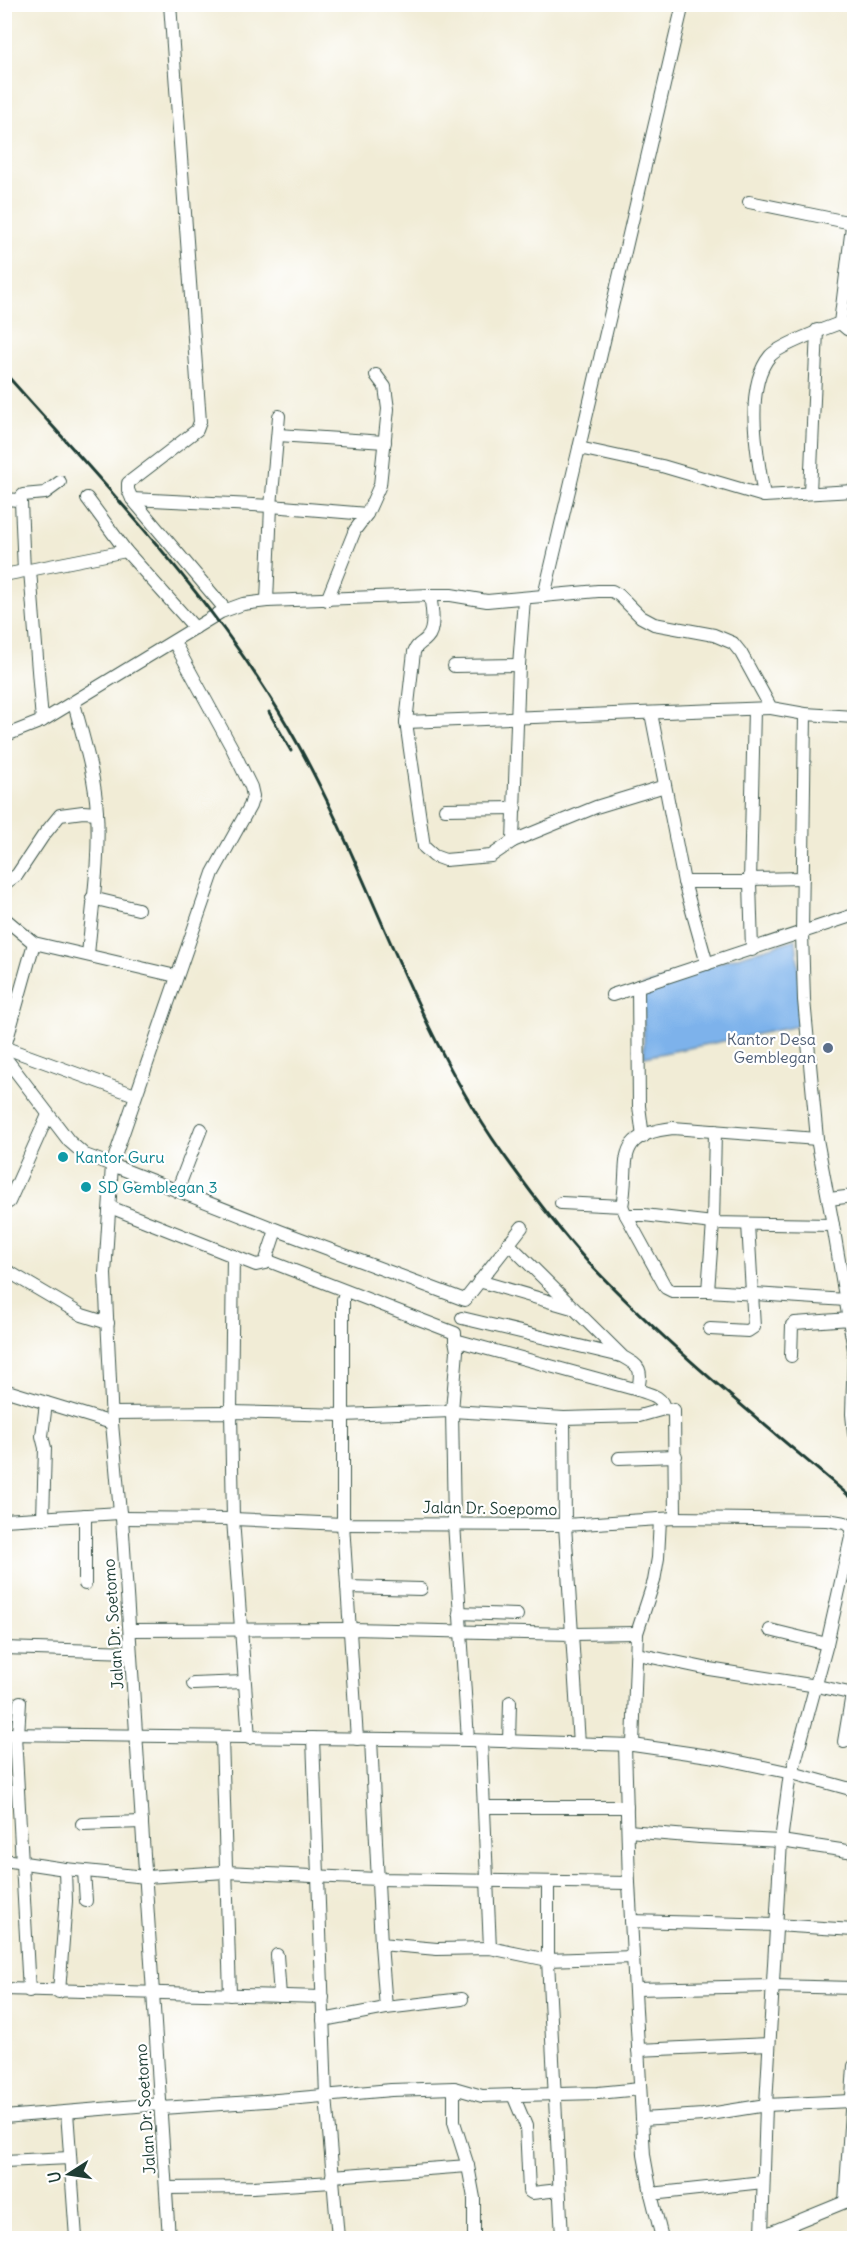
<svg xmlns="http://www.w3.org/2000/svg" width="859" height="2243" font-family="Delius,sans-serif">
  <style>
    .water { fill: #7db2eb; stroke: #4e7890; stroke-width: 1.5 }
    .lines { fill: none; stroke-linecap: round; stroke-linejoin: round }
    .minor-casing { stroke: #3e574c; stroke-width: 14 }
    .minor { stroke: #fff; stroke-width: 12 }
    .rail { stroke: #1f3d34; stroke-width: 3 }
    .service-dot { fill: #5c6f8a; stroke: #fff; stroke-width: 2 }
    .culture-dot { fill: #0f9aa8; stroke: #fff; stroke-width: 2 }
    .labels { text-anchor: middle; stroke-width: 4.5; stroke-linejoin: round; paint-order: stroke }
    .service-label { font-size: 16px; fill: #4e5e75; stroke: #fff; text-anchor: end }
    .culture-label { font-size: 16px; fill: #0d838f; stroke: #fff; text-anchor: start }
    .street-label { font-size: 16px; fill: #1f3d34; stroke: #fff }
  </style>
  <rect width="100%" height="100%" fill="#fff"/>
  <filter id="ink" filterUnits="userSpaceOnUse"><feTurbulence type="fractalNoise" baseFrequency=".0167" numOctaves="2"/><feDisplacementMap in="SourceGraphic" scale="12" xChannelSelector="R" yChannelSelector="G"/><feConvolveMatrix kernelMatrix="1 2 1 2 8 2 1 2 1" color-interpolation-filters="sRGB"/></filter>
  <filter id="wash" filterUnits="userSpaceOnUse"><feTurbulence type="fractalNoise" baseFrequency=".008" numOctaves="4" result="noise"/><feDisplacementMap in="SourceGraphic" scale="24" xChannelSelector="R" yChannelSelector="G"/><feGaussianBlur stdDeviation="1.35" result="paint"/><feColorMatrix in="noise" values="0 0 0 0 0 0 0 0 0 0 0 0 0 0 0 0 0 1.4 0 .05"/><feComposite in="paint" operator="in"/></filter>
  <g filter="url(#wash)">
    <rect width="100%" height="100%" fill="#f1ecd6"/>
    <path class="water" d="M796,939L803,1025L644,1057L643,986Z"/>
  </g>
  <g filter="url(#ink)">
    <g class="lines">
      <g class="minor-casing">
        <g id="minor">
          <path d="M170,4L200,422L197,430L128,483V490L132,499L225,609"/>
          <path d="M749,202L852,223"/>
          <path d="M854,210L840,323L847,329L854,332"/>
          <path d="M278,435L385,442"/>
          <path d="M579,448L683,4"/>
          <path d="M810,493L817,330"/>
          <path d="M764,496C758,459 743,388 770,356C779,346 826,328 840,323"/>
          <path d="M87,498L126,551L195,628"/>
          <path d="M4,499L19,500L21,502L24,571"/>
          <path d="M132,499L271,506L367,514"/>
          <path d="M19,500L23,495L45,493L60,482"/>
          <path d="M30,570L42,721"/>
          <path d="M4,575L126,551"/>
          <path d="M430,595C432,607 436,629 427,638C422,644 417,643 414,652L406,722L424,847L434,856L445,860L491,856L513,841L519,665L524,599"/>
          <path d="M544,596L579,448L662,466L764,496L854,491"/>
          <path d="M327,600L355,530L367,514L380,485L388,409L385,387L376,375"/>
          <path d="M267,601L271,506L279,416"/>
          <path d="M174,642L232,748L251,787L253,796L250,806L213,873L112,1165L280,1231L465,1300L522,1227"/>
          <path d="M454,666L519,665"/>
          <path d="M74,703C83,738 95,775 97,812C100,859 92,908 88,955"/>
          <path d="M651,713L684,882L707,964"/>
          <path d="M805,714L802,933L804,1000L817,1139L833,1225"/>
          <path d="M406,722L771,708"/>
          <path d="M4,736L42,721L221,612L243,604L267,601L430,595H451L487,601L598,591H612L619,595L641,617L654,624L714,635L733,643L741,653L771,708L805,714L854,717"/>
          <path d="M445,809L515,808"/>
          <path d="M513,841L596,807L665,786"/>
          <path d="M750,879L803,878"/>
          <path d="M684,882H750"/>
          <path d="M4,884L17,875L43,836L60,815L83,812L97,813"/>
          <path d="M92,898L138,909"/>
          <path d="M4,918L34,943L176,976"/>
          <path d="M752,950L750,882L754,709"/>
          <path d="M638,986L639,1106L643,1137"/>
          <path d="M612,995L854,915"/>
          <path d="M6,1048L135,1095"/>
          <path d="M4,1050L34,943"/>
          <path d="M4,1056L69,1141L85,1155L112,1165L105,1274L112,1423L120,1513L122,1518L169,2238"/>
          <path d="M177,1191L201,1129"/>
          <path d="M829,1199L854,1196"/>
          <path d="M9,1202L48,1115"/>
          <path d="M561,1203L622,1206L626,1215H644L713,1223L833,1225L854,1350L852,1414L854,1434"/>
          <path d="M622,1206C631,1162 611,1135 673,1128L817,1139"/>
          <path d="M110,1207L256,1265L265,1263L276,1230"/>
          <path d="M626,1215L666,1288L672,1291H708L846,1300"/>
          <path d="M508,1243L623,1357C641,1367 642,1369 638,1390"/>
          <path d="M233,1256L231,1412L233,1519L249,1738"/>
          <path d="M266,1260L455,1333V1340L638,1390C649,1394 663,1396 664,1409L674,1410L675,1518"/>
          <path d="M4,1269L82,1315L108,1323"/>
          <path d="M479,1281L572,1308"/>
          <path d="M708,1291L713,1223L715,1131"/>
          <path d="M343,1299V1524L357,1739"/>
          <path d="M462,1318L621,1356"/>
          <path d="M710,1329L748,1331L754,1327L748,1224"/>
          <path d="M455,1340L457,1351L452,1411L454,1523L468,1740"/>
          <path d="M791,1356L792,1325L795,1323L850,1319"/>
          <path d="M4,1390L112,1423"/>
          <path d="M112,1413L231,1412L343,1415L452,1411L564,1418L639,1416L664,1409"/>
          <path d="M564,1418L565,1525L579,1744"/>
          <path d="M619,1458L676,1456"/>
          <path d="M85,1515V1584"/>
          <path d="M122,1518L233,1519L343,1524L565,1525L675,1518L827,1520L845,1523L854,1530"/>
          <path d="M43,1519L45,1448L42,1436L46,1403"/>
          <path d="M4,1520L120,1513"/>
          <path d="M347,1587L421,1589"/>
          <path d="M459,1613L517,1615"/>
          <path d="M130,1630L351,1629L572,1634L637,1633"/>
          <path d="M770,1630L827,1644"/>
          <path d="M4,1648L130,1652"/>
          <path d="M637,1654L709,1669L817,1686L854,1694"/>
          <path d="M193,1684L244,1682"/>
          <path d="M4,1734L468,1740L633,1745L716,1757L792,1773L854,1790"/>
          <path d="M15,1735L29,1991"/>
          <path d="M18,1735L20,1702"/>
          <path d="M222,1738L230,1995"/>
          <path d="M313,1738L326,2096L338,2238"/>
          <path d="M371,1739L381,1944L437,1949L490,1948L548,1960L633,1957"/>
          <path d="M481,1741L490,1948"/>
          <path d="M509,1742L510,1702"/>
          <path d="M844,1742L852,1694"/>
          <path d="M625,1745L629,1883L644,2155L651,2194L662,2238"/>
          <path d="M633,1745L637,1633L654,1581L658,1558L660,1519"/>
          <path d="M792,1773L827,1644L853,1528"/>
          <path d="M485,1807H627"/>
          <path d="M82,1824L142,1822"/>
          <path d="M628,1831L700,1837L781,1841L854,1852"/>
          <path d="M4,1860L65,1869L146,1877L226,1872L377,1879L629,1883"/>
          <path d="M84,1871L86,1901"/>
          <path d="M548,1883V1960L562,2238"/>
          <path d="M631,1921L776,1925L854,1930"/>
          <path d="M381,1944L386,2008"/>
          <path d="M277,1955L280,1996"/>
          <path d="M4,1989L323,1997"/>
          <path d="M635,1989L773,1986L854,1988"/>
          <path d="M59,1992L66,1901L65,1869"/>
          <path d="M323,2020L386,2008L462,1999"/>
          <path d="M638,2050L769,2044"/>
          <path d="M854,2066L845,2202L854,2200"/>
          <path d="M454,2088V2122L468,2166L474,2198V2238"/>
          <path d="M513,2095L526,2126L529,2191L532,2193L559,2190"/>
          <path d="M162,2108L266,2101L391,2090L454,2088L482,2096L598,2093L640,2089"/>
          <path d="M67,2112L76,2238"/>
          <path d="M4,2117L161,2104"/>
          <path d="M642,2119L703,2115L766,2105L851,2101"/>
          <path d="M4,2161L70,2158"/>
          <path d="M332,2176L468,2166"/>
          <path d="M167,2188L253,2187L332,2182"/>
          <path d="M651,2194L763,2182"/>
          <path d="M762,2235L766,2105L781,1841L790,1773"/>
          <path d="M757,2238L845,2202"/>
        </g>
      </g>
      <use href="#minor" class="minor"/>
      <g class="rail">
        <path d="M4,372C104,485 211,594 287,725C370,867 412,1032 511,1165C535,1198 560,1231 587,1261C669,1348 763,1423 854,1500"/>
        <path d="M269,712L291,751"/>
      </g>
    </g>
  </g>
  <circle class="service-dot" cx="828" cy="1048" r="6"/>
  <g class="culture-dot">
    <circle cx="63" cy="1157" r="6"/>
    <circle cx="86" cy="1187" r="6"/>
  </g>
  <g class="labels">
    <g class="service-label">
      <text x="816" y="1045">Kantor Desa<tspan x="816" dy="18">Gemblegan</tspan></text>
    </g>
    <g class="culture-label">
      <text x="75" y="1163">Kantor Guru</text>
      <text x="98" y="1193">SD Gemblegan 3</text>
    </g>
    <g class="street-label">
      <text transform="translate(490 1508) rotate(1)" y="6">Jalan Dr. Soepomo</text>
      <text transform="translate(113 1624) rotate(-94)" y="6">Jalan Dr. Soetomo</text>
      <text transform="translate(145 2109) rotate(-94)" y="6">Jalan Dr. Soetomo</text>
    </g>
  </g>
  <rect width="859" height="2243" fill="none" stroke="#fff" stroke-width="24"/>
  <g transform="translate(69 2174) rotate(258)" stroke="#ffffff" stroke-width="4.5" paint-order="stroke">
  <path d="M0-4.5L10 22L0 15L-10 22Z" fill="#1f3d34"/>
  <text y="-9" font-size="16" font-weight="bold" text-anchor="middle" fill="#1f3d34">U</text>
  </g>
</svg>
